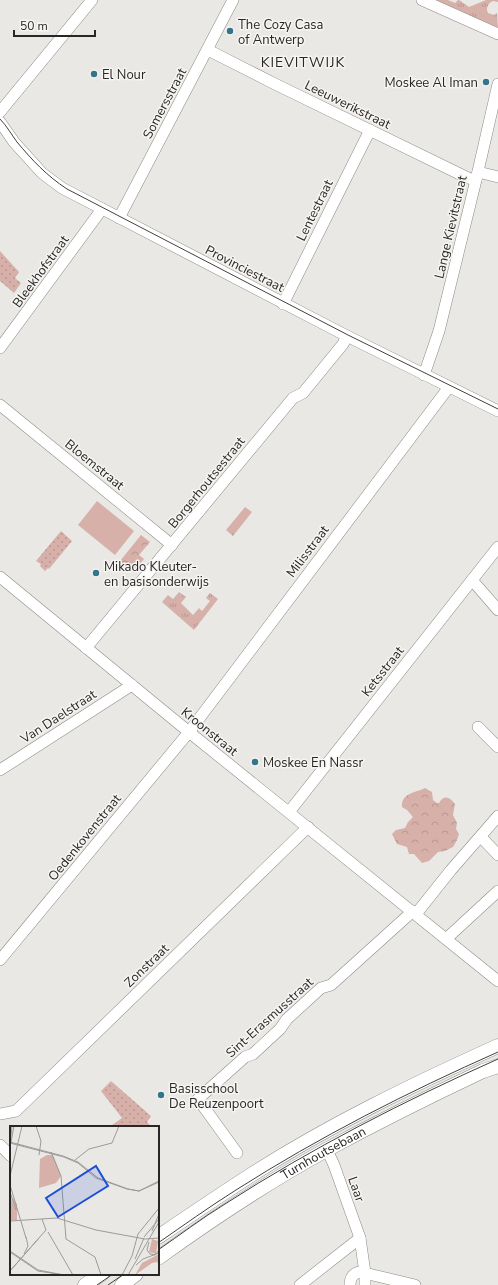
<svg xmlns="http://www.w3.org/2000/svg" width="498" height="1285" font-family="'Nunito Sans',sans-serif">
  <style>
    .grass { fill: url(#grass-tufts) }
    .forest { fill: url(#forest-crowns) }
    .garden { fill: url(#garden-dots) }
    .pitch { fill: #d6b0a9 }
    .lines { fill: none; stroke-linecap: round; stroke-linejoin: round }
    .minor-casing { stroke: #8b8a87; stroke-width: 12 }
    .major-casing { stroke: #8b8a87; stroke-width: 15 }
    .minor { stroke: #fff; stroke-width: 11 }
    .major { stroke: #fff; stroke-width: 14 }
    .tram { stroke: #424140; stroke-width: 1 }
    .poi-dot { fill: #357589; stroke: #f7f5f2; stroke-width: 1.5 }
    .labels { text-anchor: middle; stroke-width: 3; stroke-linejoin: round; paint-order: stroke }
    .poi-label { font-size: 13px; fill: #282726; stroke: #f7f5f2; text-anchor: start }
    .street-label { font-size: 13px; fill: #282726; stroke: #f7f5f2 }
    .neighbourhood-label { font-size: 14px; letter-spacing: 1px; fill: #282726; stroke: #f7f5f2 }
    .inset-road { fill: none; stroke: #9c9b99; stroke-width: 1 }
    .view { fill: #1d4ed8; fill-opacity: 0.15; stroke: #1d4ed8; stroke-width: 2 }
    .inset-edge { fill: none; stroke: #282726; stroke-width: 2 }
  </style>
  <defs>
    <pattern id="grass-tufts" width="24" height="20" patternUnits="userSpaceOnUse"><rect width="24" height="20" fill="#d6b0a9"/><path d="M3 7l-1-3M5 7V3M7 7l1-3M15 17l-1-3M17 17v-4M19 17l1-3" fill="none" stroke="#b89791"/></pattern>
    <pattern id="forest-crowns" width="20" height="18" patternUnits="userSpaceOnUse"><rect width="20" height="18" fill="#d6b0a9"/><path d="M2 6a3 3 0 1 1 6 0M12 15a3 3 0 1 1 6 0" fill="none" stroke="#b89791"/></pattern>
    <pattern id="garden-dots" width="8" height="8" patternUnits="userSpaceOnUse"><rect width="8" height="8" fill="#d6b0a9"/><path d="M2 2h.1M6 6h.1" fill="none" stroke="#b89791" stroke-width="1.8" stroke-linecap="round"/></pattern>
  </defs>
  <rect width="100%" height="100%" fill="#eae8e5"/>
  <g class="grass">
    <path d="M433,0H448L455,3L458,0H459L469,7L486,0H498V2L493,1C489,3 487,5 487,10L488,13L494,15L497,13L498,29Z"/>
    <path d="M245,507L252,512L233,536L226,530Z"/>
    <path d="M179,592L186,597L181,603L193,615L199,608L202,611L210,601L206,598L210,593L218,599L194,630L162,602L168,595L173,599Z"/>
  </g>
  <g class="forest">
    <path d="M141,535L150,542L139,555L144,559L133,572L120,561Z"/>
    <path d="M425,788L432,792L433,800L437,803H439C444,794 450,797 455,804L453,815L457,823L456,829L459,834L457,840L453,847L445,851L438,852L429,861L422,863L414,854H409L407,847L397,844L392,834L396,830L405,828L408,822L413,817L407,810L402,807C401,793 415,793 425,788Z"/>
  </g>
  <g class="garden">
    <path d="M0,251L19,272L15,278L21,283L14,293L0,281Z"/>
    <path d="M61,531L72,541L49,569L48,568L45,571L40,566L41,564L36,561Z"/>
    <path d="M111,1081L151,1116L147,1122L152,1127H114L112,1125L122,1118L101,1091Z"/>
  </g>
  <path class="pitch" d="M97,501L134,531L115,555L78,525Z"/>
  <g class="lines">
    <g class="minor-casing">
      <g id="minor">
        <path d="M422,0L498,34"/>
        <path d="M208,50L275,84L468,178L476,180"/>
        <path d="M0,112L92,0"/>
        <path d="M0,122L14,142L42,173L62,188L347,336L498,411"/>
        <path d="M478,172L498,177"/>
        <path d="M119,218L233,0"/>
        <path d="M283,304L370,130"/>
        <path d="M0,348L102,209"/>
        <path d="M424,375L439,331L476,180L498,84"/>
        <path d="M0,405L172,545"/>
        <path d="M0,577L189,732L498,981"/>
        <path d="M472,580L498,610"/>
        <path d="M86,648L293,398L303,393L343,344L347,336"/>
        <path d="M478,727L498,747"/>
        <path d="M0,770L132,685"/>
        <path d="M289,812L498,547"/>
        <path d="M481,837L498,855"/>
        <path d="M416,914L451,870L498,816"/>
        <path d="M446,939L498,891"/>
        <path d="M0,960L189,732L449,387"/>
        <path d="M0,1114L16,1111L308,827"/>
        <path d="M0,1145L11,1156"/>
        <path d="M327,1150L334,1165L360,1238"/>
        <path d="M237,1153L198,1099L245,1057L253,1054L280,1029L287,1019L321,988L331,985L413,911"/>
        <path d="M300,1285L360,1238L365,1273V1285"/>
        <path d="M350,1285C350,1278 353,1273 360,1272L415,1285"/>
      </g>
    </g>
    <g class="major-casing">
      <g id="major">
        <path d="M158,1237C189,1216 220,1195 251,1175C329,1125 414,1084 498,1046"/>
        <path id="s1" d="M158,1258C212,1219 268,1182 326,1150C378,1122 430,1096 483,1071L498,1066"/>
        <path d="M85,1285L102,1274"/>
        <path d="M122,1285L136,1274"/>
      </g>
    </g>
    <use href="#minor" class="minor"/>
    <use href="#major" class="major"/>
    <g class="tram">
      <path d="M0,119C7,126 11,134 17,142C32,160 47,176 67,189L348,335L498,409"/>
      <path d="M158,1243C184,1225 209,1207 236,1190C319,1137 408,1092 498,1052"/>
      <path d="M158,1250C180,1235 202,1218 225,1204C312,1148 404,1101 498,1059"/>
      <path d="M97,1285L113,1274"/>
      <path d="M108,1285L124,1274"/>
    </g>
  </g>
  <g class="poi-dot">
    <circle cx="230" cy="31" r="4"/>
    <circle cx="94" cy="74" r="4"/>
    <circle cx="486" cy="82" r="4"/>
    <circle cx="96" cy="573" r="4"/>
    <circle cx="255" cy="762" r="4"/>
    <circle cx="161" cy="1095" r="4"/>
  </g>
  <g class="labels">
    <g class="poi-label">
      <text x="238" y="29">The Cozy Casa<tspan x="238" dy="15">of Antwerp</tspan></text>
      <text x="102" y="79">El Nour</text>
      <text x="478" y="87" text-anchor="end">Moskee Al Iman</text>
      <text x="104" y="571">Mikado Kleuter-<tspan x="104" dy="15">en basisonderwijs</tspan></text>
      <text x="263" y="767">Moskee En Nassr</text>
      <text x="169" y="1093">Basisschool<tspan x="169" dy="15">De Reuzenpoort</tspan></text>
    </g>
    <g class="street-label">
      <text transform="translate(164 103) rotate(-62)" y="5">Somersstraat</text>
      <text transform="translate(348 104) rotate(26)" y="5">Leeuwerikstraat</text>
      <text transform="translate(314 210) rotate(-64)" y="5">Lentestraat</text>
      <text transform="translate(450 227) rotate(-77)" y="5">Lange Kievitstraat</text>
      <text transform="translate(245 268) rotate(27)" y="5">Provinciestraat</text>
      <text transform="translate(40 271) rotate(-54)" y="5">Bleekhofstraat</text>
      <text transform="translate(95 464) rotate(39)" y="5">Bloemstraat</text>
      <text transform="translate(206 482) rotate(-51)" y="5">Borgerhoutsestraat</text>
      <text transform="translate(307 551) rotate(-53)" y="5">Milisstraat</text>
      <text transform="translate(382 671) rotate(-52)" y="5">Ketsstraat</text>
      <text transform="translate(58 716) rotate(-33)" y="5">Van Daelstraat</text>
      <text transform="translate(210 731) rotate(39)" y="5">Kroonstraat</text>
      <text transform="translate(84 837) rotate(-51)" y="5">Oedenkovenstraat</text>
      <text transform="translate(146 965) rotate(-44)" y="5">Zonstraat</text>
      <text transform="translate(269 1017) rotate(-42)" y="5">Sint-Erasmusstraat</text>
      <text dy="5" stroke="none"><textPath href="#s1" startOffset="196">Turnhoutsebaan</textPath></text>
      <text transform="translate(357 1189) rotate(71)" y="5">Laar</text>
    </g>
    <g class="neighbourhood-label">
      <text x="303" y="67">KIEVITWIJK</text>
    </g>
  </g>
  <g transform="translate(10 1126)">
    <rect width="149" height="149" fill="#eae8e5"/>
    <path d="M142,113L148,115L146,128L139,126Z" fill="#d6b0a9"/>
    <path d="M37,29H43L51,50L46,57L29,62L30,33ZM0,70L6,84L2,71L7,78V94H0ZM149,128V139L147,136L142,137L125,149L132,137Z" fill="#d6b0a9"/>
    <path class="inset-road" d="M26,0L31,15L29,29M0,14L1,0M0,16L53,30L68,36L88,52L118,63L129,65L149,55M1,16L4,0M0,17L54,31L68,37L86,52L117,63L129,65L149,56M0,19L2,0M41,26L51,50L56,113L85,131L91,149M65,34L79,23L102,17L109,0M0,50L12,0M0,59L16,112M0,66L6,84M0,95L47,92L86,104L135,113L149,112M142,105L149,88M38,106L63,149M134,111L149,93M139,116L137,124L140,128L145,129L149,124M0,125L28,144L54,149M0,126L28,145L54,149M14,128L18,120L16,111M125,133L134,112M126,139L133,133L149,127M0,145L36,104L32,93M0,145L29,112M112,149L122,130L128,108L149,82M118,149L149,96"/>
    <path class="view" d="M86,40L98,60L48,91L36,72Z"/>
    <rect width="149" height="149" class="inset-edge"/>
  </g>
  <path d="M14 30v6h81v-6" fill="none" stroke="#282726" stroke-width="2"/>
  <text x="20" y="30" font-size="12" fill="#282726" stroke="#f7f5f2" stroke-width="3" paint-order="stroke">50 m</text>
</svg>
